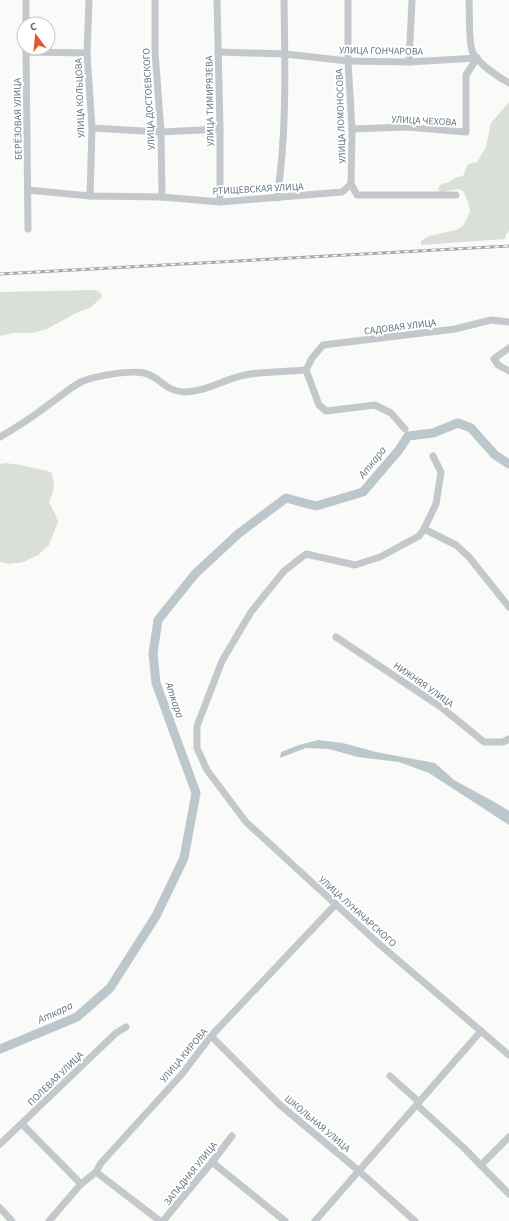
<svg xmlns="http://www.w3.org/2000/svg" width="509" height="1221" font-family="'Source Sans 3',sans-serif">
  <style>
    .green { fill: #dadfd7 }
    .water { fill: #bbc7cb }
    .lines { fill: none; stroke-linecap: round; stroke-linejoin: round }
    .river { stroke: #bbc7cb; stroke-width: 9 }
    .minor { stroke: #c3c8cc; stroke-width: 7 }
    .rail-casing { stroke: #a2aab0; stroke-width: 3 }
    .rail { stroke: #fff; stroke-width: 1.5; stroke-dasharray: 4.5; stroke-linecap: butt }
    .labels { text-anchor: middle; stroke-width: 4; stroke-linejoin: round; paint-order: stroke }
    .street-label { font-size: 10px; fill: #657683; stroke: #fff }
    .water-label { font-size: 11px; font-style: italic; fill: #60757c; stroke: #fff }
  </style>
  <rect width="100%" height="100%" fill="#fafaf8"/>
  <g class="green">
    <path d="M509,102V231L506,234L505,239L421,245V241L429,236L456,230L463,226L470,212L469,205L464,192L459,189L441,192L438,190C439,183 445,184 451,181C456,178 457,177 463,176L468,164L477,162L486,147L491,123Z"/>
    <path d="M96,290L101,293L102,297L90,308L78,312L47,329L31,333H13L0,336V292Z"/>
    <path d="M5,463L21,465L51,472C56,484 54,490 49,502L55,514L58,522L49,545L38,555L23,562L9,564L0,562V464Z"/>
  </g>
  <path class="water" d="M318,740L343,743L376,752L435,763L454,780L498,804L509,811V825L429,773L399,762L358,757L329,749L306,748L280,758L281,752L299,745Z"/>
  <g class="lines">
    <path class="river" d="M0,1049L77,1017L110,988L156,916L184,858L196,793L156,683L153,653L158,620L195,574L238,534L286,498L316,506L363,492L399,450L408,436L433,433L458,423L471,428L495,455L509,464"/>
    <g class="minor">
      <path d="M26,0V24"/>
      <path d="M89,0L87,53L92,128L90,196"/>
      <path d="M155,0V52L161,132L162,197"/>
      <path d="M217,0L220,129V202"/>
      <path d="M348,0V61L352,129L351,184"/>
      <path d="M469,0C470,12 468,44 473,53C479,64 498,77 509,83"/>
      <path d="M26,48L28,229"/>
      <path d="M26,52L87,53"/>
      <path d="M218,52L285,54L348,61L409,62L477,58"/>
      <path d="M409,62L412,0"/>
      <path d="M92,128L161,132L220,129"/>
      <path d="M352,129L407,127L466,132V75L477,58"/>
      <path d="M28,190L90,196L162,197L220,202L342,192L351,184L357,195H456"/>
      <path d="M277,198C287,133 285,66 284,0"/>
      <path d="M509,348L499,355L494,359L498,365L509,371"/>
      <path d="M306,370L312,358L323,345L455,329L491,320L509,322"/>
      <path d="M306,370L319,405L326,411L375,405L391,413L405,429"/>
      <path d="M0,437C17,427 33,417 48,405C59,398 69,388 81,382C93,376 130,370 144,373C160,376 164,391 184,392C206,392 224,379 245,375C265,371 286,372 306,370"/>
      <path d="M433,456L441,472L436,504L424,529L419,536L380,557L355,565L306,554L284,571L251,612L222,661L197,726V748L207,770L246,822L379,944L509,1055"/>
      <path d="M424,529L456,545L469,557L509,607"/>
      <path d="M336,637L441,707L484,742H503L509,739"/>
      <path d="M211,1036L280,1105L359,1171L415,1221"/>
      <path d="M390,1076L419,1102"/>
      <path d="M417,1105L464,1148L509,1194"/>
      <path d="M22,1124L81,1184"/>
      <path d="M0,1144L116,1033L126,1027"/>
      <path d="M212,1162L285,1221"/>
      <path d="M481,1165L509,1137"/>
      <path d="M96,1172L160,1221"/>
      <path d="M0,1208L12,1221"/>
      <path d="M49,1221L81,1184L96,1172L101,1163L182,1074L211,1036L336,904"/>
      <path d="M163,1221L212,1162L232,1136"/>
      <path d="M315,1221L481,1031"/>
    </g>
    <g class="rail-casing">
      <path id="rail" d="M0,274L509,246"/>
    </g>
    <use href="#rail" class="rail"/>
  </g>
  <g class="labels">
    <g class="street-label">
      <text transform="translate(381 50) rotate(1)" y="4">УЛИЦА ГОНЧАРОВА</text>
      <text transform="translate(79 98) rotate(-92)" y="4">УЛИЦА КОЛЬЦОВА</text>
      <text transform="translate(148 99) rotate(-93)" y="4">УЛИЦА ДОСТОЕВСКОГО</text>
      <text transform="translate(209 101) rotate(-91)" y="4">УЛИЦА ТИМИРЯЗЕВА</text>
      <text transform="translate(340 116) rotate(-92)" y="4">УЛИЦА ЛОМОНОСОВА</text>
      <text transform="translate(17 119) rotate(-91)" y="4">БЕРЁЗОВАЯ УЛИЦА</text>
      <text transform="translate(424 120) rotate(3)" y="4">УЛИЦА ЧЕХОВА</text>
      <text transform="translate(258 188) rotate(-3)" y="4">РТИЩЕВСКАЯ УЛИЦА</text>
      <text transform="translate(400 326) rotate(-7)" y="4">САДОВАЯ УЛИЦА</text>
      <text transform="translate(424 684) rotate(35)" y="4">НИЖНЯЯ УЛИЦА</text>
      <text transform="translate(358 911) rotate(42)" y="4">УЛИЦА ЛУНАЧАРСКОГО</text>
      <text transform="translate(183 1055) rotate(-50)" y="4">УЛИЦА КИРОВА</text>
      <text transform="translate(55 1078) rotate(-44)" y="4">ПОЛЕВАЯ УЛИЦА</text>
      <text transform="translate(318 1123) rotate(40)" y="4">ШКОЛЬНАЯ УЛИЦА</text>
      <text transform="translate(190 1173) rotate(-51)" y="4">ЗАПАДНАЯ УЛИЦА</text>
    </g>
    <g class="water-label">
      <text transform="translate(372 462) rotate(-51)" y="4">Аткара</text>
      <text transform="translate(175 700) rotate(71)" y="4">Аткара</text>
      <text transform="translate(55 1012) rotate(-25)" y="4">Аткара</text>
    </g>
  </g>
  <g transform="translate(36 36) rotate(344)"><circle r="19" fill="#ffffff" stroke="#c1c8cd"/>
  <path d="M0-3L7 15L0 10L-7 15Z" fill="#e4572e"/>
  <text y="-6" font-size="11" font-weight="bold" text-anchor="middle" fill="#657683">С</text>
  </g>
</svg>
